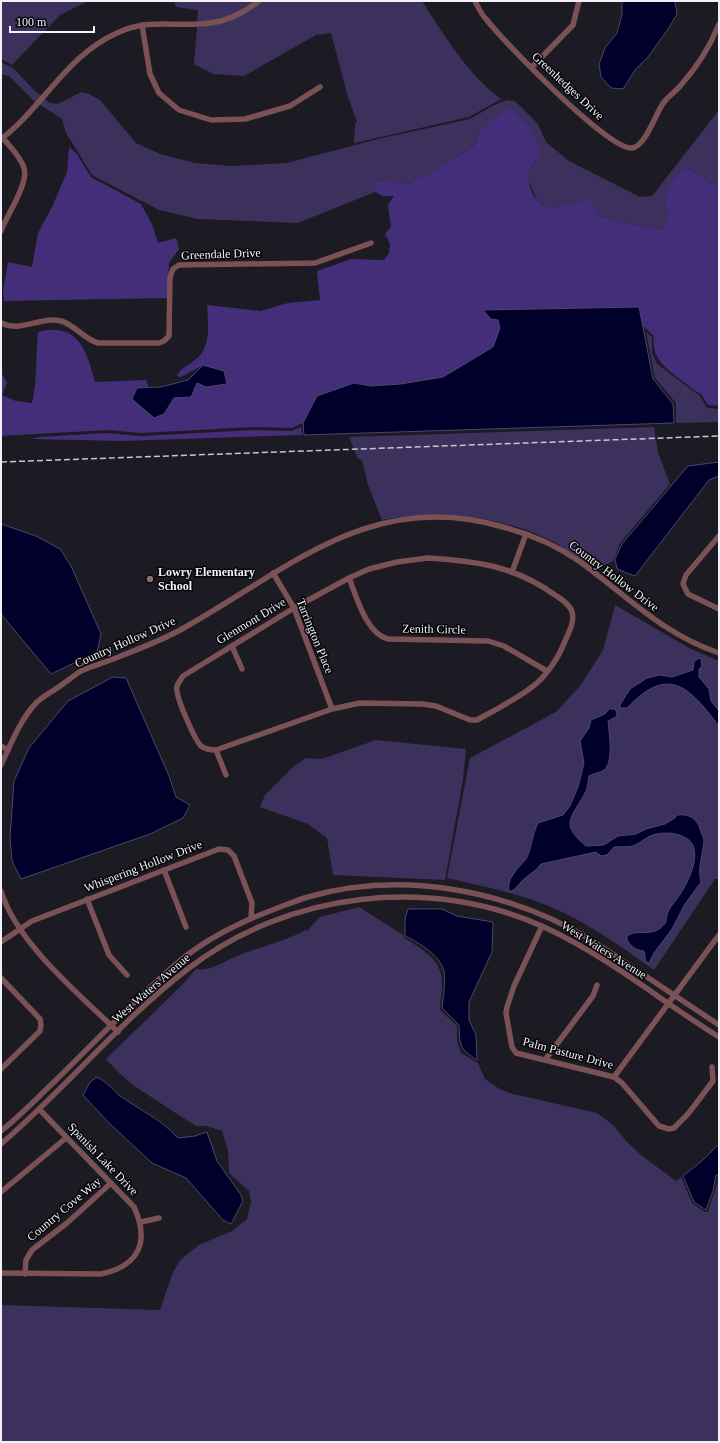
<svg xmlns="http://www.w3.org/2000/svg" width="720" height="1443" font-family="Georgia,serif">
  <style>
    .green { fill: #3c315d }
    .forest { fill: #442e79 }
    .water { fill: #01002b; stroke: #494868 }
    .lines { fill: none; stroke-linecap: round; stroke-linejoin: round }
    .minor { stroke: #7a5154; stroke-width: 5.5 }
    .rail { stroke: #c8c7ce; stroke-width: 1.5; stroke-dasharray: 6 3; stroke-linecap: butt }
    .education-dot { fill: #8d6e63; stroke: #060609; stroke-width: 1.5 }
    .labels { text-anchor: middle; stroke-width: 3; stroke-linejoin: round; paint-order: stroke }
    .street-label { font-size: 12px; fill: #f2f1f8; stroke: #060609 }
    .poi-label { font-size: 12px; font-weight: bold; fill: #f2f1f8; stroke: #060609; text-anchor: start }
  </style>
  <rect width="100%" height="100%" fill="#1c1a23"/>
  <g class="green">
    <path d="M1,1H88L60,15L12,65L1,59Z"/>
    <path d="M174,1H422C444,35 468,75 501,99L469,117L354,143L355,123L357,122L348,97L331,33L316,35L244,76L213,74L194,64L197,27H201L197,24L198,10L176,7Z"/>
    <path d="M1,62L13,68L36,92L50,103L58,104L81,92L89,94L100,100L136,143L160,154L195,163L232,166L287,163L382,138L470,119L494,105L507,100L515,101L538,124L546,142L569,161L640,197L652,196L719,110V183L714,185L688,168L666,193L667,223L664,229L623,223L600,216L595,205L579,201L564,206H545L538,202L528,180L529,169L540,156L537,150L481,130L474,146L442,166L406,185L390,180L376,181L375,192L298,223L198,219L159,210L92,175L66,133L62,119L33,100L9,76L1,74Z"/>
    <path d="M646,332L652,337V353L657,364L700,396L707,408L719,409V422L676,423V403L655,378Z"/>
    <path d="M654,427L658,453L670,484L620,543L613,561C609,563 603,567 599,567C585,566 567,549 554,542C546,538 535,533 526,530C480,514 430,511 382,520L368,485L362,460L358,459L349,437Z"/>
    <path d="M615,605L691,649L719,661V879H715L654,970C615,942 574,913 527,898C501,890 474,884 447,878L470,758L556,712L581,685L603,650Z"/>
    <path d="M376,740L466,749L463,779L445,880L333,875L327,838L308,824L260,807L265,795L293,767L306,758L322,759Z"/>
    <path d="M359,907L403,935L404,938C421,948 442,960 442,982C442,991 440,1001 440,1010L457,1026V1041L461,1053L478,1063L485,1079L501,1090L513,1094L597,1113L613,1125L627,1142L642,1156L676,1181L681,1177L692,1203L705,1212H708L719,1178V1442H1V1305L160,1310L173,1272L181,1259L199,1245L232,1231L247,1219L251,1202L249,1191L229,1173L228,1151L222,1131L207,1126H196L174,1112L133,1085L118,1072L106,1059L183,984L196,969C212,972 227,959 242,954C264,946 285,941 306,930L307,931L320,917Z"/>
  </g>
  <g class="forest">
    <path d="M507,109L512,110L532,130L540,156C536,161 530,166 529,171C526,182 534,205 547,206C561,208 573,203 586,199L595,205L600,216L623,223L664,229C670,218 664,207 666,195C667,184 679,174 688,168L714,185L719,183V406L708,405L701,394L695,391C678,376 649,363 654,336L643,326L639,307L484,310L491,319L498,320L500,328L493,347L443,377L401,384L371,386L354,383L317,396L303,423L292,428L254,427L141,433L108,430L1,436V372L7,383L2,395L16,401L32,403C38,380 35,356 38,332C78,321 87,351 95,382L146,380L149,388L137,389L164,414L174,398L197,383L207,387L203,365L181,377L177,376C180,368 188,366 195,360C212,347 208,324 207,305L260,311L288,303L320,300L317,271L351,259L384,260L389,253L390,244L385,234L391,227L388,205L394,196H382L375,192V181L390,180L406,185L442,166L474,146L481,130Z"/>
    <path d="M69,147L76,153L91,177L141,204L152,224L158,243L176,238L179,249L169,263L167,298L4,301L3,291L8,262L32,267L38,233L52,207L67,172Z"/>
    <path d="M301,427L302,435L122,441L31,439L39,437L107,433L141,436L254,430L292,431Z"/>
  </g>
  <g class="water">
    <path d="M627,1H675L677,14L668,29L648,57L635,70L623,89L611,88L601,77L599,64L605,48L617,33L622,14V2Z"/>
    <path d="M639,307L653,379L673,404L674,423L304,435L303,423L317,396L354,383L371,386L401,384L443,377L493,347L500,328L498,320L491,319L483,310Z"/>
    <path d="M203,365L224,371L227,384L206,387L197,383L191,397L174,398L164,414L154,418L132,399L137,388L161,387L188,380Z"/>
    <path d="M719,462V476L709,480L635,576L617,569L615,559L622,544L688,466Z"/>
    <path d="M1,524L36,536L60,549L71,566L101,634L97,652L51,674L1,614Z"/>
    <path d="M699,658L701,659L702,666L699,669V677L709,689L711,701L719,711V726C689,687 669,664 627,708H620V705L630,689L647,678L660,675L672,677L693,670L694,662Z"/>
    <path d="M113,677L126,678L169,776L176,797L190,805L183,818L150,834L21,879L12,861L10,838L14,781L29,748L68,701Z"/>
    <path d="M609,709H615L617,713L616,717L608,721C609,732 614,762 604,770C600,773 594,773 589,776C588,781 588,786 586,791C573,817 558,823 586,846L604,845L618,836L636,834L646,829L665,824L675,818L677,815C691,813 698,820 701,832C702,835 704,838 704,841C703,856 697,867 701,882L685,904L672,929L654,953L649,963L646,962L644,951C635,950 632,947 627,940V936C641,927 653,940 666,922C666,909 675,903 681,893C690,879 704,848 686,838C678,833 666,832 657,834C648,835 642,842 635,845C629,848 621,846 614,847L607,855L601,856L596,852L541,864C535,872 529,874 522,881C518,885 516,889 510,892C504,881 520,866 526,859C530,854 533,832 538,823L563,815L570,806L578,787L584,763L580,741L589,728L591,720L605,714Z"/>
    <path d="M408,909H442L457,916L493,922L492,952L469,1002V1020L476,1035L477,1060C459,1048 460,1046 459,1025L442,1008C443,997 446,982 444,971C441,956 418,942 405,936V919Z"/>
    <path d="M97,1077C107,1082 111,1088 119,1095C139,1110 161,1119 178,1138L195,1136L207,1132L217,1161L241,1195L243,1201L231,1224L223,1220L186,1178L152,1163L109,1123L83,1095L90,1082Z"/>
    <path d="M719,1144V1175H716L713,1191L706,1210L694,1202L683,1176L702,1161Z"/>
  </g>
  <g class="lines">
    <g class="minor">
      <path d="M475,1C478,7 481,14 486,19C503,41 609,151 632,148C646,146 655,114 664,102C669,96 676,91 681,85C698,66 710,47 719,24"/>
      <path d="M142,25L150,74L159,93L179,110L211,120L245,119L290,106L320,87"/>
      <path d="M532,67L573,25L579,1"/>
      <path d="M1,139C43,107 67,55 117,33C152,17 176,28 210,23C228,21 245,12 259,1"/>
      <path d="M1,231C7,215 29,183 24,168C21,157 10,147 3,138"/>
      <path d="M1,323C21,333 40,316 61,321C75,325 84,339 98,343H159L164,341L169,336L170,277L173,269L179,265L315,263L371,243"/>
      <path d="M719,536L686,575L683,584L688,594L719,609"/>
      <path d="M428,558C476,561 515,566 555,595C561,599 570,604 572,612C575,621 569,632 565,641C559,657 546,677 532,687C515,700 495,710 477,720H470L436,706L422,704L360,703L332,709L216,750C211,750 206,750 201,746C195,740 174,694 177,686C178,683 181,679 183,676L294,608L349,578L369,569L397,562Z"/>
      <path d="M512,572L526,534"/>
      <path d="M273,573L294,608L332,709"/>
      <path d="M349,578C357,598 366,633 388,639L488,641L504,646L547,671"/>
      <path d="M232,646L242,669"/>
      <path d="M1,746L8,750"/>
      <path d="M216,750L226,775"/>
      <path d="M1,765C11,744 20,720 36,703C42,697 50,693 57,688C65,683 73,676 81,671C89,667 100,664 108,661C133,651 159,642 182,629C288,570 371,488 503,527C530,534 556,545 579,561C626,595 662,634 719,653"/>
      <path d="M164,870L186,927"/>
      <path d="M1,891C16,942 80,995 118,1032"/>
      <path d="M87,899L109,955L127,975"/>
      <path d="M542,926L514,986L507,1007L506,1013L512,1047L516,1053L614,1077L622,1083L659,1126L669,1129L674,1128L688,1114L713,1081L712,1067"/>
      <path d="M1,942L32,921L219,849L228,850L234,856L252,903L251,918"/>
      <path d="M1,978L40,1019L41,1025L40,1031L1,1069"/>
      <path d="M545,1060L593,996L597,985"/>
      <path d="M614,1077L719,935"/>
      <path d="M1,1131C20,1116 37,1098 54,1082C95,1042 133,1001 176,964C205,939 240,922 275,909C286,905 297,900 308,897C403,870 509,890 593,941L719,1025"/>
      <path d="M1,1144C66,1088 121,1020 189,968C288,892 430,875 544,927C607,956 661,1001 719,1037"/>
      <path d="M1,1192L66,1138"/>
      <path d="M141,1222L159,1218"/>
      <path d="M1,1273L101,1274C139,1266 150,1242 134,1207L40,1110"/>
      <path d="M25,1274L26,1260L32,1250L67,1223L111,1183"/>
    </g>
    <path class="rail" d="M1,462L719,436"/>
  </g>
  <circle class="education-dot" cx="150" cy="579" r="4"/>
  <g class="labels">
    <g class="street-label">
      <text transform="translate(568 86) rotate(43)" y="4">Greenhedges Drive</text>
      <text transform="translate(221 254) rotate(-2)" y="4">Greendale Drive</text>
      <text transform="translate(614 576) rotate(37)" y="4">Country Hollow Drive</text>
      <text transform="translate(251 621) rotate(-31)" y="4">Glenmont Drive</text>
      <text transform="translate(434 629) rotate(1)" y="4">Zenith Circle</text>
      <text transform="translate(315 636) rotate(68)" y="4">Tarrington Place</text>
      <text transform="translate(125 642) rotate(-24)" y="4">Country Hollow Drive</text>
      <text transform="translate(143 866) rotate(-21)" y="4">Whispering Hollow Drive</text>
      <text transform="translate(604 950) rotate(32)" y="4">West Waters Avenue</text>
      <text transform="translate(151 988) rotate(-41)" y="4">West Waters Avenue</text>
      <text transform="translate(568 1053) rotate(15)" y="4">Palm Pasture Drive</text>
      <text transform="translate(103 1159) rotate(46)" y="4">Spanish Lake Drive</text>
      <text transform="translate(64 1209) rotate(-40)" y="4">Country Cove Way</text>
    </g>
    <g class="poi-label">
      <text x="158" y="576">Lowry Elementary<tspan x="158" dy="14">School</tspan></text>
    </g>
  </g>
  <rect width="720" height="1443" fill="none" stroke="#f2f1f8" stroke-width="4"/>
  <path d="M10 26v6h84v-6" fill="none" stroke="#f2f1f8" stroke-width="2"/>
  <text x="16" y="26" font-size="12" fill="#f2f1f8" stroke="#060609" stroke-width="3" paint-order="stroke">100 m</text>
</svg>
